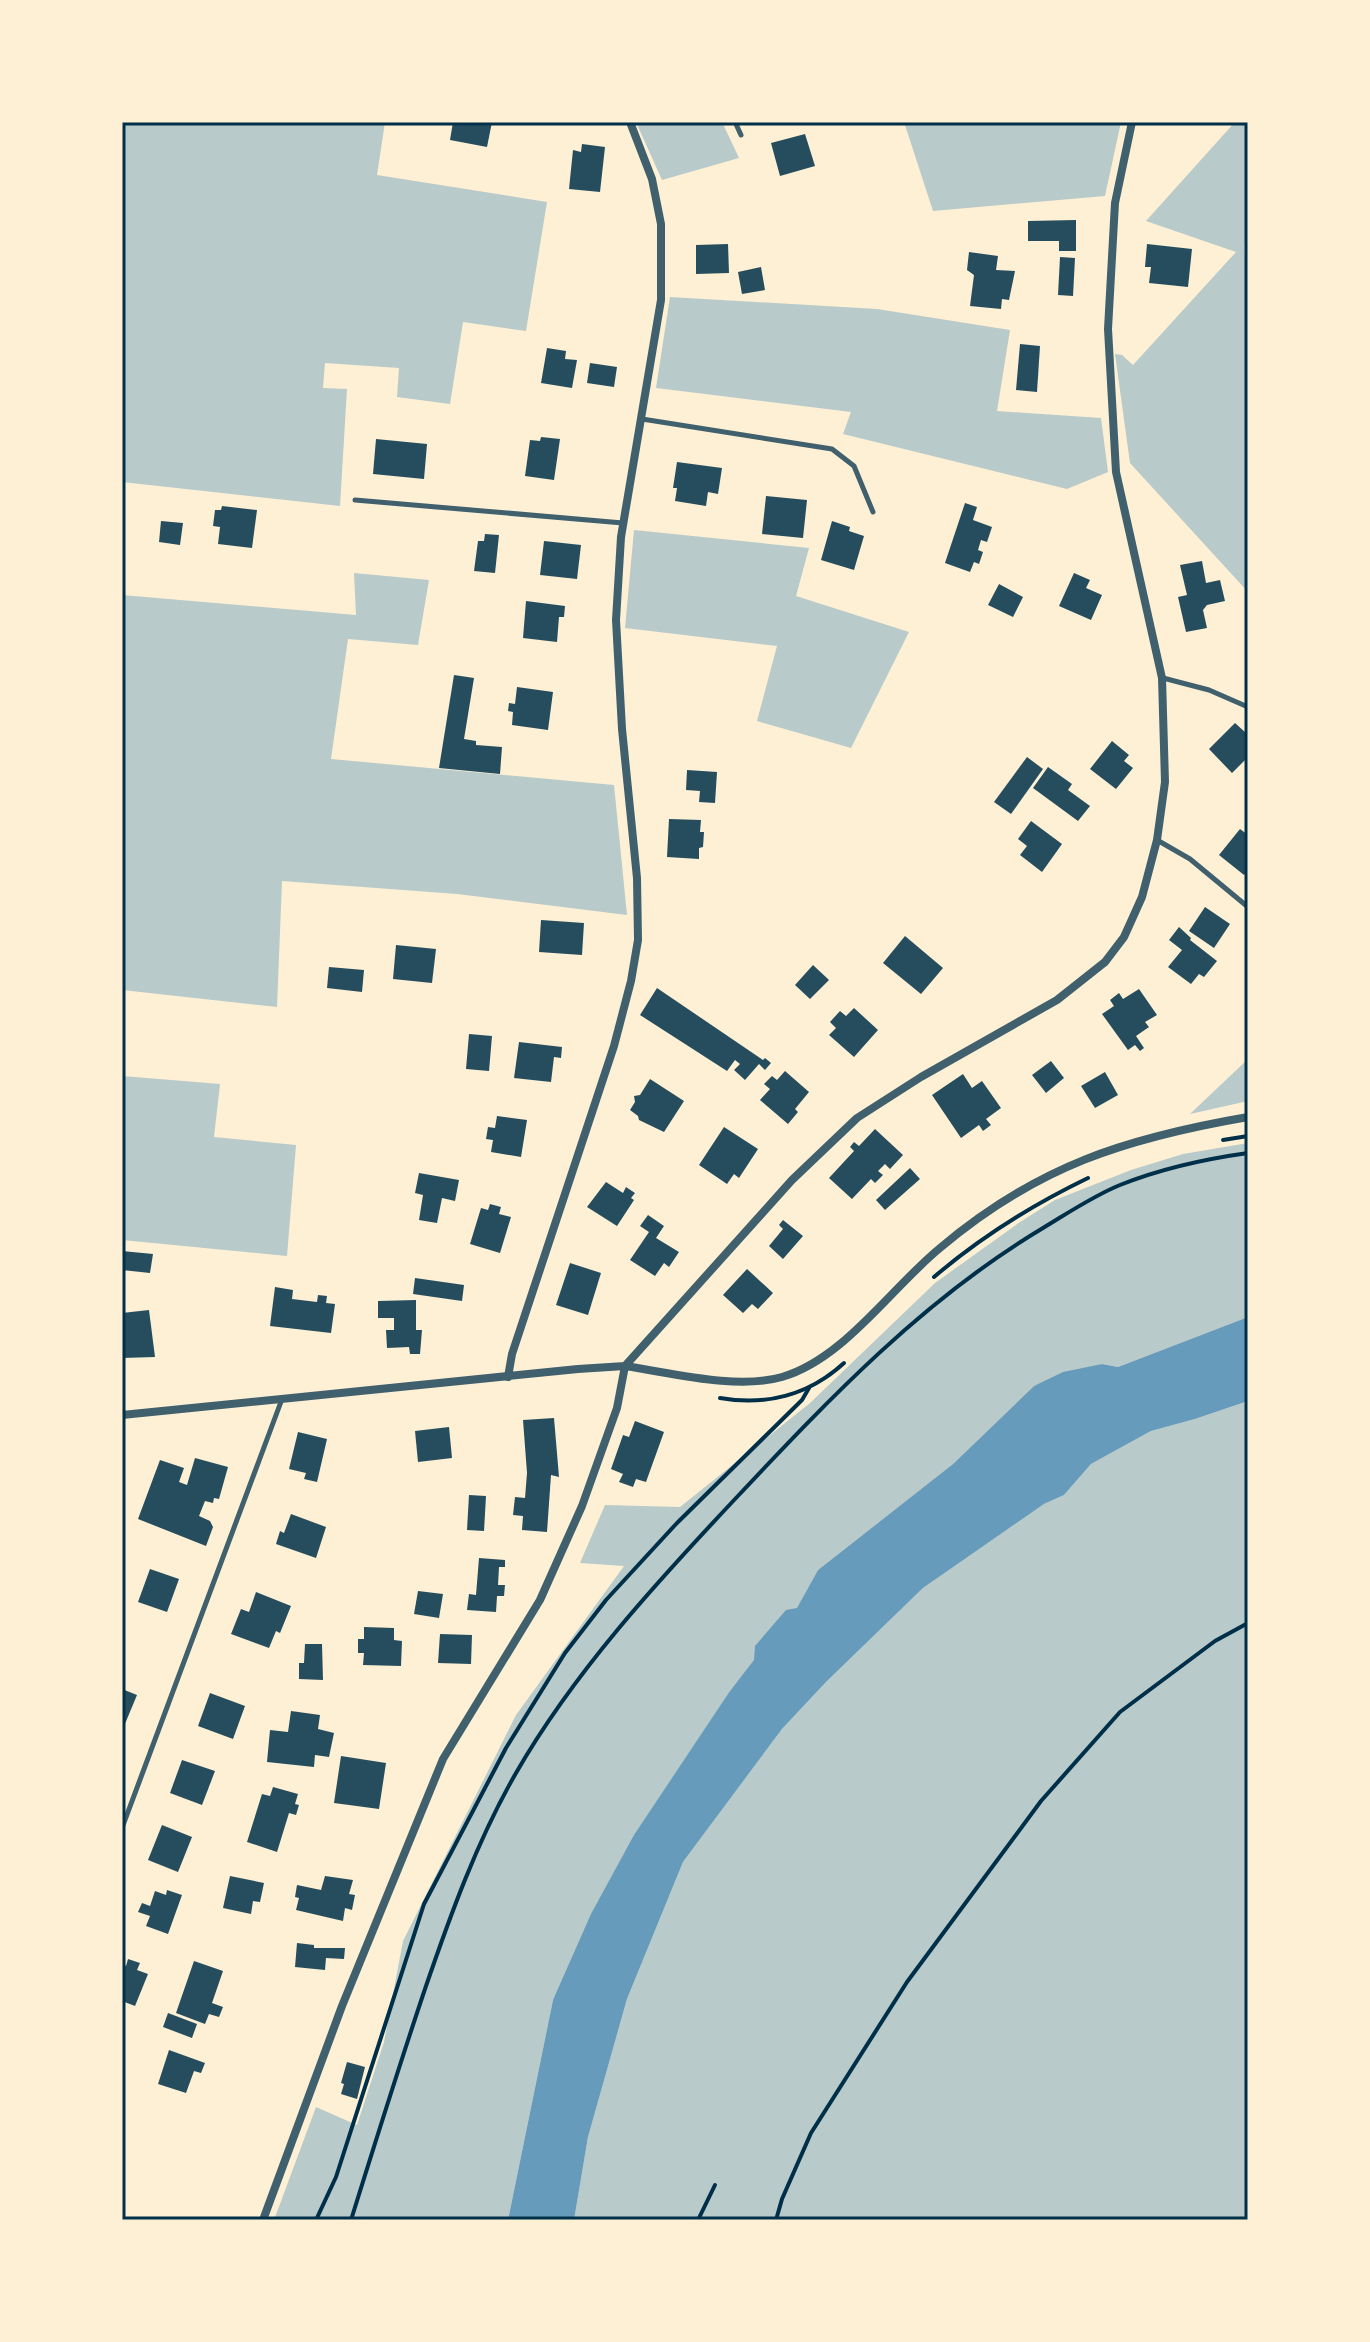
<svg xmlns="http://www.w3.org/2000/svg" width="1370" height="2342" font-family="Barlow,sans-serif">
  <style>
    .green { fill: #b9caca }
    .water { fill: #669bbc }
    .building { fill: #264d5e }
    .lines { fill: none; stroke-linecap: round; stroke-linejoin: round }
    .path { stroke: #003049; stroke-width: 4 }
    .service { stroke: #3f606c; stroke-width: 5 }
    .minor { stroke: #3f606c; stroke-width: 8 }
    .neatline { fill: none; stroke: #003049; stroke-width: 3 }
  </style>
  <rect width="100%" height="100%" fill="#fdf0d5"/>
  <g class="green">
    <path d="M122,122H385L377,175L547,202L526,331L463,322L450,404L397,397L399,368L325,363L323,388L347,389L340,506L122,482Z"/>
    <path d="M636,122H722L739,158L662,180Z"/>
    <path d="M904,122H1121L1105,196L933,211Z"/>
    <path d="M1235,122H1248V243L1244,248L1248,252V592L1130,463L1115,354L1122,355L1133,365L1236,252L1146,221Z"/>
    <path d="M670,297L877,309L1010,330L997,411L1101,418L1108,472L1067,489L843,434L851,412L656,388Z"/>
    <path d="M634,530L809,548L796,596L909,632L851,748L757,721L777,646L625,628Z"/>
    <path d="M354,573L429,580L418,645L348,639L331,759L614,785L627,915L457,894L282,881L277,1007L122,990V595L356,615Z"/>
    <path d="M1248,1059V1101L1190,1114Z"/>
    <path d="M122,1076L220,1084L214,1137L296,1145L287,1256L122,1240Z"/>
    <path d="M1248,1143V1317L1118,1367L1102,1364L1034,1386L953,1464L818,1570L797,1609L730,1691L553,2000L508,2220H274L316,2107L357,2125L384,2042L403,1941L516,1715L624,1566L580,1563L605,1505L680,1507L810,1403L935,1283L1020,1222L1055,1200L1131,1170L1183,1154Z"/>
    <path d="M1248,1401V2220H574L588,2137L627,1999L683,1862L782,1729L826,1682L923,1588L1044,1504L1064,1495L1091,1464L1151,1431L1195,1419Z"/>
  </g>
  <path class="water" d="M1248,1317V1401L1195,1419L1151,1431L1091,1464L1064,1495L1044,1504L923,1588L826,1682L782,1729L683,1862L627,1999L588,2137L574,2220H508L553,2000L591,1914L634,1835L730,1691L754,1660L755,1646L786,1610L797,1608L818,1570L953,1464L1034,1386L1063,1372L1102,1364L1118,1367Z"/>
  <g class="building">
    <path d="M453,122H492L487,147L450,140Z"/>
    <path d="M805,134L815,166L780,176L771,143Z"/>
    <path d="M582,144L605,147L600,192L569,189L573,150L581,152Z"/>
    <path d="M1076,220V251H1059V241H1028V221Z"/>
    <path d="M728,244L729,273L696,274V245Z"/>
    <path d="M1147,244L1192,249L1188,287L1149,283L1151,267H1145Z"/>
    <path d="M969,252L998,256L996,270L1015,271L1009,300L1002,299L1001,309L970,306L974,275L967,270Z"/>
    <path d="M1060,257L1075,258L1073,296L1058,295Z"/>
    <path d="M761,267L765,290L742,294L738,272Z"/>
    <path d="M1020,344L1040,346L1037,392L1016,390Z"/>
    <path d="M547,348L566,351L565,359L577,360L572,388L541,383Z"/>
    <path d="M590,363L617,367L614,387L587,383Z"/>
    <path d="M541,437L560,439L554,480L525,476L530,440L540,441Z"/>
    <path d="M376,439L427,444L424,479L373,474Z"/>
    <path d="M677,462L722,468L718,494L708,492L706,506L675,501L677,488H673Z"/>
    <path d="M766,496L807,500L803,538L762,534Z"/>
    <path d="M965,503L977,507L973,520L992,527L987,542L981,540L978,550L983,552L979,564L974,562L970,572L945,563Z"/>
    <path d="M222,506L257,510L252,548L218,544L220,527L213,526L215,510H221Z"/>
    <path d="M161,521L183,523L180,545L159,542Z"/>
    <path d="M832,521L850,527L849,531L864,536L854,570L821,560Z"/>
    <path d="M485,534L499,535L495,573L474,571L478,541H484Z"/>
    <path d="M544,541L581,545L577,579L540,575Z"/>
    <path d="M1202,561L1206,583L1220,580L1225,601L1207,605L1203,610L1207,628L1186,632L1178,597L1187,595L1180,565Z"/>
    <path d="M1074,573L1090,580L1086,588L1102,595L1091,620L1059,606Z"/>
    <path d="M999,584L1023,597L1013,617L988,605Z"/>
    <path d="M526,601L565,606L564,617H559L557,642L523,638Z"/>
    <path d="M454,675L474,678L464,739L476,741V745L502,747L500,774L439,768Z"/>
    <path d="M517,687L553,692L548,730L512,725L513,712L508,711L509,703L515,704Z"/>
    <path d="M1235,723L1246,733L1248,731V757L1232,773L1209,749Z"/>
    <path d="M1112,741L1129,755L1124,761L1133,768L1116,789L1090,769Z"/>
    <path d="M1027,757L1043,769L1011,814L994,802Z"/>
    <path d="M1048,767L1072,784L1068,790L1090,806L1078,821L1033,788Z"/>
    <path d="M687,770L717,772L715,803L699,802L700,791L686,790Z"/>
    <path d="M669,819L701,820L700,832H704L703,847L699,848V859L667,857Z"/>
    <path d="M1031,821L1062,844L1042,872L1020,855L1027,846L1018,839Z"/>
    <path d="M1240,829L1248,835V870L1244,875L1219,855Z"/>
    <path d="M1205,907L1230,924L1214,948L1189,931Z"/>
    <path d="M541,920L584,923L582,955L539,952Z"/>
    <path d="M1179,927L1191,938L1190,940L1217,961L1204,977L1199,974L1191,984L1168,967L1182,950L1169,940Z"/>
    <path d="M905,936L943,968L921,994L883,963Z"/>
    <path d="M396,945L436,949L432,983L393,979Z"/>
    <path d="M813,965L829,980L810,999L795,985Z"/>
    <path d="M329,967L364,970L362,992L327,988Z"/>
    <path d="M657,988L763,1060L765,1058L771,1063L765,1070L759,1064L745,1080L734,1070L740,1064L735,1060L727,1071L640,1015Z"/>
    <path d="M1139,989L1157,1015L1145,1022L1149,1027L1136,1036L1144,1048L1140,1051L1135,1045L1128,1050L1102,1014L1114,1006L1110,1000L1119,993L1123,999Z"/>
    <path d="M854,1008L878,1030L854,1057L829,1035L836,1028L830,1022L840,1011L846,1016Z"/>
    <path d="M469,1034L492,1036L489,1071L466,1069Z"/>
    <path d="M519,1042L562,1047L561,1058L554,1057L551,1082L514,1078Z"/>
    <path d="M1051,1061L1064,1078L1046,1093L1032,1075Z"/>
    <path d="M785,1071L809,1092L795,1109L798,1112L788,1124L760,1100L770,1089L764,1084L772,1076L777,1080Z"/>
    <path d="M1105,1072L1118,1095L1095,1108L1081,1086Z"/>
    <path d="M963,1074L972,1088L982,1081L1001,1108L986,1119L991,1125L983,1131L979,1125L961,1138L932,1095Z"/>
    <path d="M650,1079L684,1101L664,1132L639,1120L638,1116L630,1110L635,1102L634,1096L640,1095Z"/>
    <path d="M497,1116L527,1120L521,1157L491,1152L493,1140L486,1139L488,1127L495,1128Z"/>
    <path d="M724,1127L758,1149L739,1178L734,1174L727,1184L699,1165Z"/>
    <path d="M875,1129L903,1155L890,1169L885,1164L878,1171L883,1175L875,1183L871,1179L852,1199L829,1178L854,1151L850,1147L854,1142L859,1146Z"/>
    <path d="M910,1168L920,1179L885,1210L876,1200Z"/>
    <path d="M419,1173L459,1180L455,1201L442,1198L437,1223L419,1220L423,1195L415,1193Z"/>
    <path d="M606,1182L623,1193L626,1187L635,1193L631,1198L634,1200L617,1226L587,1207Z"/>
    <path d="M490,1204L501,1207L499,1214L511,1217L500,1253L470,1244L481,1208L488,1210Z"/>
    <path d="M648,1215L664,1226L656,1238L679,1252L669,1267L664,1263L655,1276L630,1260L649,1232L640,1226Z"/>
    <path d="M783,1220L803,1236L783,1259L769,1246L783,1229L779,1225Z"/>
    <path d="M122,1251L153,1254L150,1273L122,1270Z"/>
    <path d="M570,1263L601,1273L588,1315L556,1305Z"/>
    <path d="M747,1269L773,1293L758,1309L752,1304L743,1313L723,1295Z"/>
    <path d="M415,1278L464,1285L462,1301L413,1294Z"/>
    <path d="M275,1287L293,1290L292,1299L317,1302L318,1295L327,1296L326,1303L335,1304L331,1333L270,1326Z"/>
    <path d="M416,1300V1330H422L420,1354H410L409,1347L387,1348L386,1330H394V1318H378V1301Z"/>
    <path d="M149,1310L155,1357L122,1358V1313Z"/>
    <path d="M554,1418L559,1477L551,1475L547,1532L522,1530L523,1516L513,1515L515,1497L525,1498L527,1473L523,1420Z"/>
    <path d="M635,1421L664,1432L646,1482L636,1479L633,1487L619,1482L623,1474L611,1469L623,1435L629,1437Z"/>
    <path d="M449,1427L452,1458L418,1462L415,1431Z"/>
    <path d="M298,1432L327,1439L317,1482L304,1479L306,1473L289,1469Z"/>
    <path d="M195,1458L228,1467L219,1499L214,1498L213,1503L205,1501L199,1516L210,1521L213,1527L206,1546L138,1519L160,1460L184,1468L179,1482L187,1485Z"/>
    <path d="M469,1495L486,1496L484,1531L467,1530Z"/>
    <path d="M291,1514L326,1527L316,1558L276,1544L280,1531L284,1533Z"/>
    <path d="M479,1558L505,1560V1567H499L498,1585H505L504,1596H497L496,1612L467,1610L469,1594L476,1595Z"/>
    <path d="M150,1569L179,1579L167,1612L138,1602Z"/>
    <path d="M418,1591L443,1594L439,1618L414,1614Z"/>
    <path d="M256,1592L291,1606L280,1633L276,1631L269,1648L231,1634L241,1609L249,1612Z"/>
    <path d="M364,1627L394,1628V1640L402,1641L401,1666L363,1665L364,1653H358V1639H364Z"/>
    <path d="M440,1634L472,1635L471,1664L438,1663Z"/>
    <path d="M305,1644H322L323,1680L299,1679V1663H304Z"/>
    <path d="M122,1689L137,1695L122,1731Z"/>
    <path d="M210,1693L245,1706L233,1739L198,1726Z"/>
    <path d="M291,1711L320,1715L318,1729L334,1733L329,1757L315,1755L314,1767L267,1762L270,1730L288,1732Z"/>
    <path d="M341,1756L386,1763L379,1809L334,1803Z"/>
    <path d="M182,1760L215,1771L202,1805L170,1793Z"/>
    <path d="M273,1787L298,1794L295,1804L299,1805L296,1815L289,1813L277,1852L247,1842L262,1794L270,1796Z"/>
    <path d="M162,1825L192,1837L178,1872L148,1860Z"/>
    <path d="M230,1876L264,1883L260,1902L253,1901L251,1914L223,1908Z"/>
    <path d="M325,1876L353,1880L349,1894L355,1895L352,1910L345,1908L343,1921L296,1910L299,1898L295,1897L297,1885L321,1890Z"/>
    <path d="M167,1890L182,1895L168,1934L146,1926L150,1916L138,1912L142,1903L150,1906L155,1891L166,1895Z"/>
    <path d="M297,1943L314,1945V1948H345L344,1959L326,1958L325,1970L295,1967Z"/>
    <path d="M128,1959L140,1963L137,1970L148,1974L135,2006L122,2001V1964L126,1966Z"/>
    <path d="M194,1961L223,1971L212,2003L223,2007L219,2017L209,2014L205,2024L176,2013Z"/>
    <path d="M168,2013L197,2024L192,2038L163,2027Z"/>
    <path d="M169,2050L205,2063L201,2073L194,2071L186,2093L158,2084Z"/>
    <path d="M347,2062L365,2067L357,2099L341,2094L344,2084L341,2083Z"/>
  </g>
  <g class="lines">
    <g class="path">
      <path d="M1223,1140L1248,1136"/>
      <path d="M934,1277C982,1236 1032,1205 1088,1178"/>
      <path d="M720,1398C766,1406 809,1395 844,1363"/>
      <path d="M316,2220L336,2177L424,1904L506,1748L565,1653L606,1600L677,1523L802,1400L809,1388"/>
      <path d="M351,2220C375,2143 399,2066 425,1989C450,1916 477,1841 516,1773C574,1672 656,1583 736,1498C830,1398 924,1299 1043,1228C1068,1213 1093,1196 1120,1185C1160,1169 1205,1159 1248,1153"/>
      <path d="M698,2220L715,2185"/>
      <path d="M776,2220L782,2199L811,2133L907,1982L1041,1801L1120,1712L1215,1641L1248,1623"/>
    </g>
    <g class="service">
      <path d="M735,122L741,135"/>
      <path d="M642,419L832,449L854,466L873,512"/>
      <path d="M355,500L623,523"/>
      <path d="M1163,678L1209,690L1248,707"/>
      <path d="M1157,840L1190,859L1248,907"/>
      <path d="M122,1828L282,1399"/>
    </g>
    <g class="minor">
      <path d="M508,1377L512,1354L614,1046L631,981L638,940L637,878L622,729L616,620L621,537L661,300V224L652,179L630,122"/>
      <path d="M122,1415L578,1369L625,1366L792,1180L857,1118L921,1077L1057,1000L1105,962L1124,937L1142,897L1157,840L1165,782L1162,678L1116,472L1108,329L1115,203L1132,122"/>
      <path d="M263,2220L342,2006L443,1759L540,1600L582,1506L617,1408L625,1366C672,1373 737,1390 782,1377C844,1359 891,1288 940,1248C1037,1166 1126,1138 1248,1117"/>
    </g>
  </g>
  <rect width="1370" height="2342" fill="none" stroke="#fdf0d5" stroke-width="248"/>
  <rect x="124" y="124" width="1122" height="2094" class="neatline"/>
</svg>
